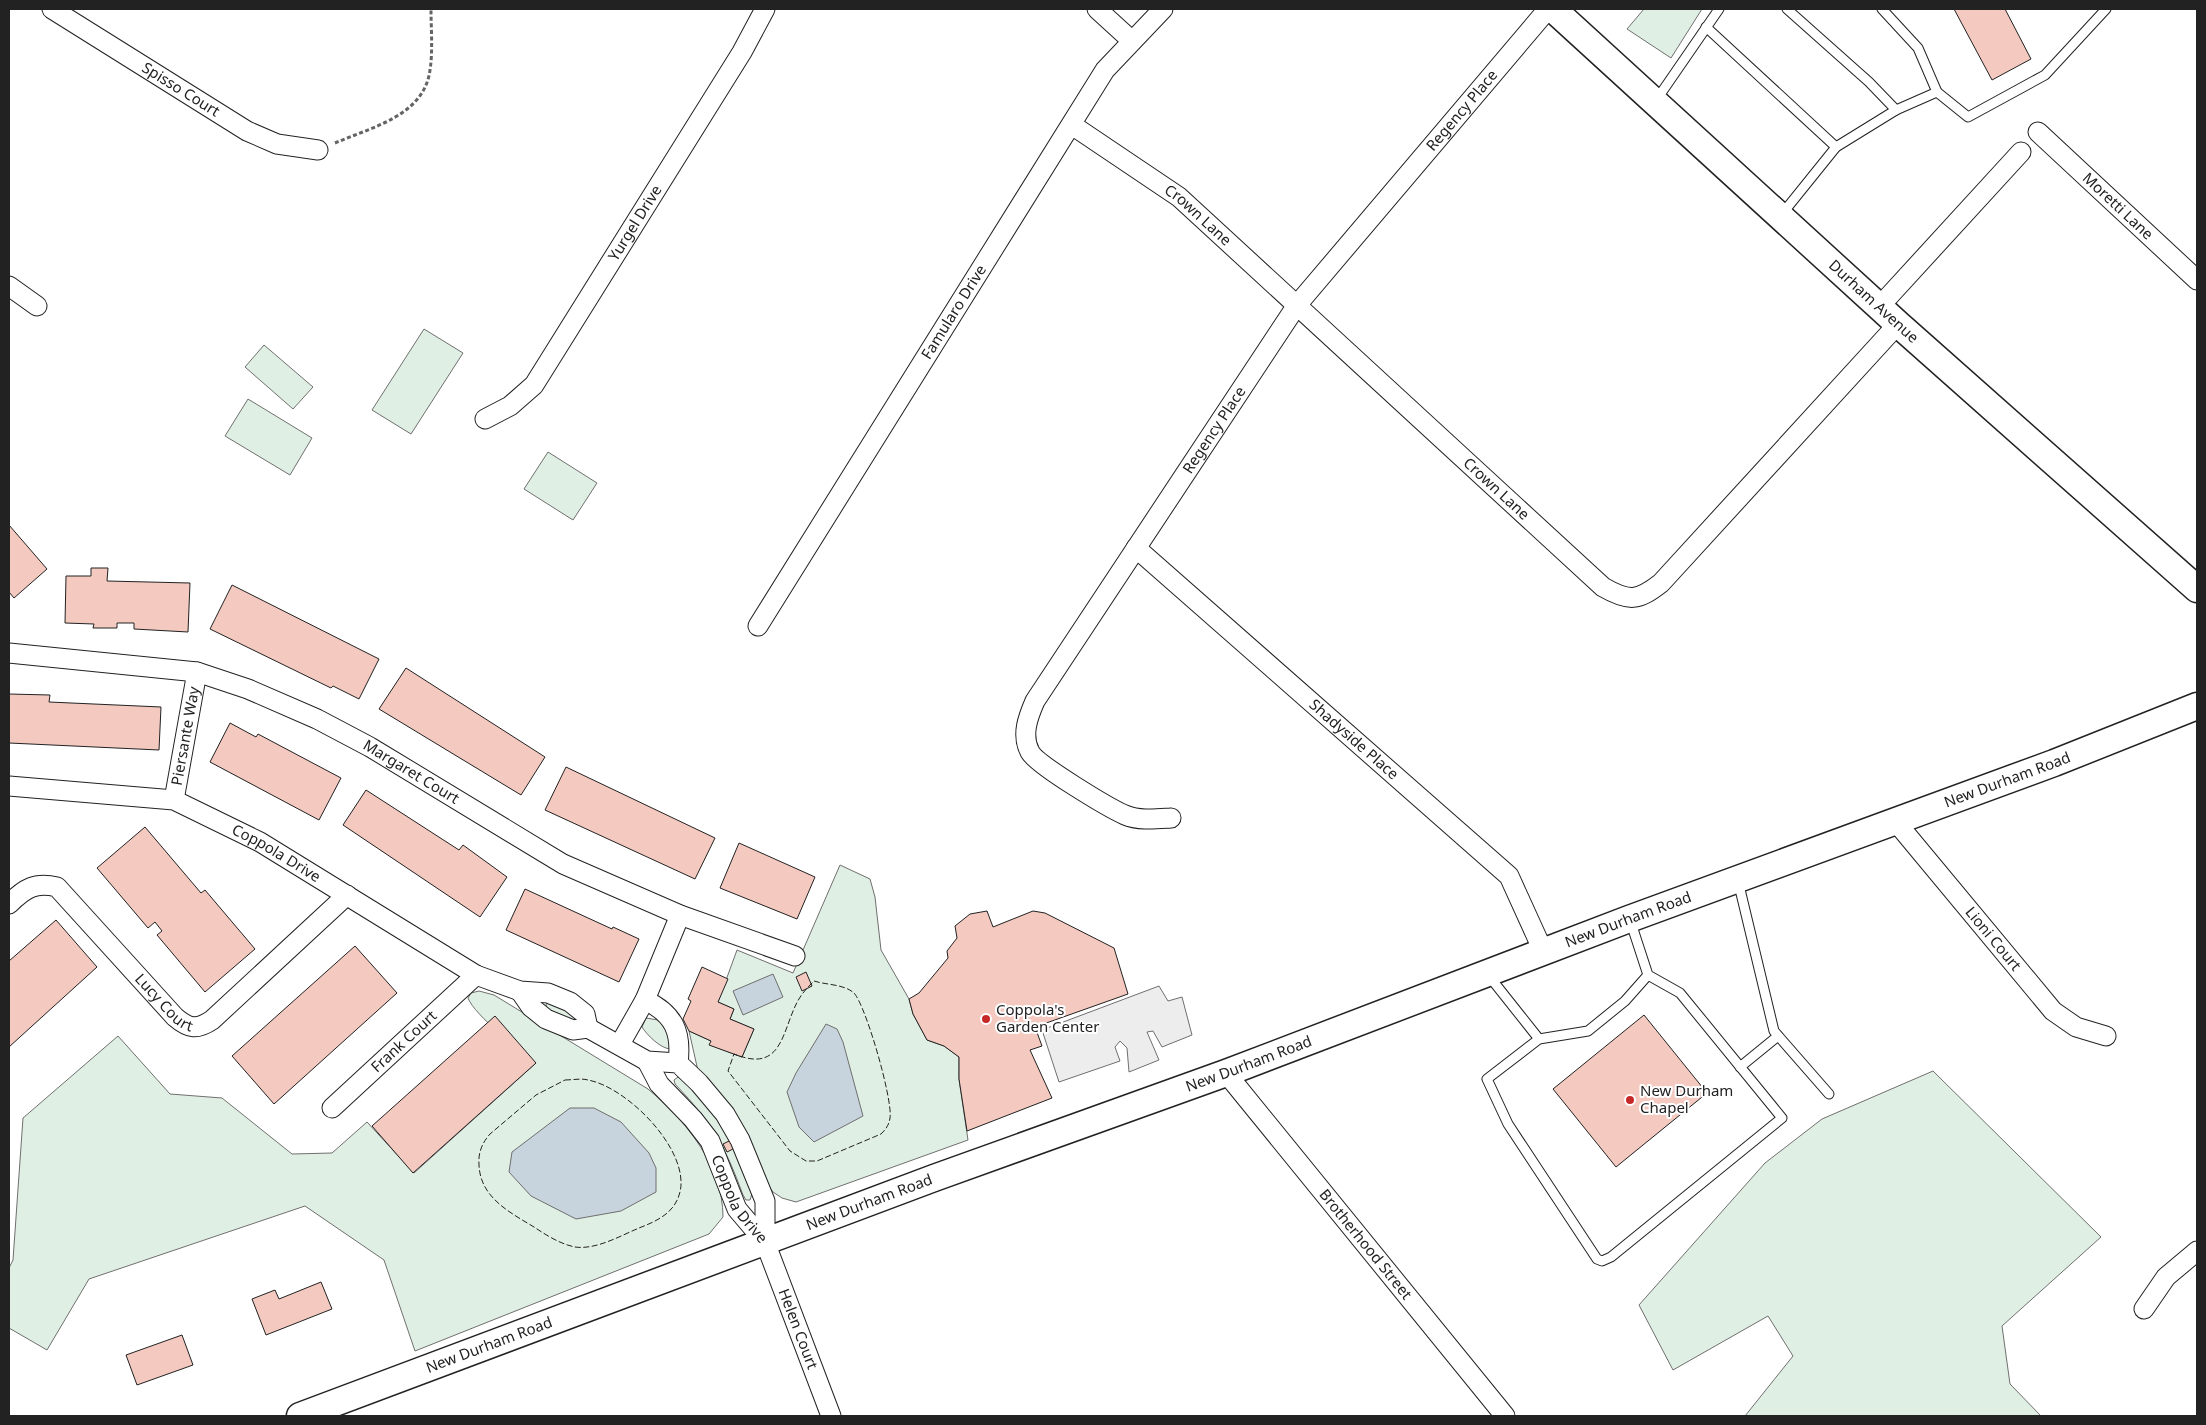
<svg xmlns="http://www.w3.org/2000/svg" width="2206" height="1425" font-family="'Noto Sans',sans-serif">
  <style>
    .green { fill: #e0efe3; stroke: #6f6f6f }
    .parking { fill: #ededed; stroke: #6f6f6f }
    .water { fill: #c7d3dd; stroke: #6f6f6f }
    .building { fill: #f3c9c0; stroke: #222 }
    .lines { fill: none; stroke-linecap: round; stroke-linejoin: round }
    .service-casing { stroke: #222; stroke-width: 11 }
    .minor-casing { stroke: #222; stroke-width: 21 }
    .secondary-casing { stroke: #222; stroke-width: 29 }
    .path { stroke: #646464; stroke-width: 3; stroke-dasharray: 4 2.5; stroke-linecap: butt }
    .service { stroke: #fff; stroke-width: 9 }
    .minor { stroke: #fff; stroke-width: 19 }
    .secondary { stroke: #fff; stroke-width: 26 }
    .fence { stroke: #222; stroke-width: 1; stroke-dasharray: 6 2.5; stroke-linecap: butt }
    .poi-dot { fill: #c62828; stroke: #fff; stroke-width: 2 }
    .labels { text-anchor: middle; stroke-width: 4; stroke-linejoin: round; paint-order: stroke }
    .street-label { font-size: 15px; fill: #222; stroke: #fff }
    .poi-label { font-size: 15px; fill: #222; stroke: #fff; text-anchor: start }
  </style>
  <rect width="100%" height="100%" fill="#fff"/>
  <g class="green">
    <path d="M1644,9H1702L1671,58L1627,29Z"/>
    <path d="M424,329L463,353L411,434L372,410Z"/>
    <path d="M264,345L313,387L293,409L245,367Z"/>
    <path d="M248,399L312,438L290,475L225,436Z"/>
    <path d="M548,452L597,483L573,520L524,489Z"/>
    <path d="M840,865L870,879L875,897L881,950L909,999L913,1014L927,1040L944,1046L959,1057V1079L968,1140L796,1202L782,1198L773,1192L765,1181L749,1139L698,1071L689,1031L711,1041L710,1045L742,1057L754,1029L730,1019L734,1009L718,1002L737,950L793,973Z"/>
    <path d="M479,991L494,995L648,1089C685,1120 723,1165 723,1217L709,1234L415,1351L384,1260L305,1206L89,1279L47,1350L9,1328V1268L13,1260L23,1118L118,1036L170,1094L222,1098L292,1154L332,1153L367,1122L414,1173L536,1063C519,1049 475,1016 468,998L471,993Z"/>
    <path d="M549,1002L575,1014L577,1020L575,1022L547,1010L546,1004Z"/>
    <path d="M646,1018L658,1020C667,1029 669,1036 670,1049C660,1048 647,1035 642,1027Z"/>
    <path d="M1933,1071L2101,1237L2002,1326L2010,1384L2041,1416H1745L1793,1356L1768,1316L1673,1370L1639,1305L1765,1163L1822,1119Z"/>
    <path d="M678,1077C712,1090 739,1160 753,1191L750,1200H746L743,1195C724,1144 713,1124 675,1084L674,1080Z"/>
  </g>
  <path class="parking" d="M1159,986L1168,1001L1182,997L1192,1035L1162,1047L1153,1031L1147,1032L1159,1060L1129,1072L1127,1048L1120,1041L1115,1047L1120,1061L1059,1082L1042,1030Z"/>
  <g class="water">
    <path d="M773,974L783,997L743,1015L733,991Z"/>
    <path d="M826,1024L837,1029L843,1042L863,1116L814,1142L799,1127L787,1092L796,1073Z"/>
    <path d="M570,1108H594L621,1122L649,1153L656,1168V1192L621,1211L576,1219L531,1196L509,1172L512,1152Z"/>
  </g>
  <g class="building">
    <path d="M1954,9H2005L2031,59L1992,80Z"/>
    <path d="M9,525L47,569L14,598L9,592Z"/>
    <path d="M91,568H108L107,581L190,583L188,632L134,629V623H117V628H93L94,624L65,623L66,576H91Z"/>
    <path d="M232,585L379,659L359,699L333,686L331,688L210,629Z"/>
    <path d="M406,668L545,757L521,795L379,709Z"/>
    <path d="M9,694L50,695L49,702L161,707L159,750L9,743Z"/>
    <path d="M230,723L256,737L258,734L341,778L319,820L210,762Z"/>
    <path d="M566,767L715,838L695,879L545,810Z"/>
    <path d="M366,790L459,850L463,845L507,877L480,917L343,825Z"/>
    <path d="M145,827L201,893L205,890L255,949L205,992L157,935L162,931L155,922L148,928L97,868Z"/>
    <path d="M739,843L815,877L797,919L720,888Z"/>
    <path d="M525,889L612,929L613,927L639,939L619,982L506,930Z"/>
    <path d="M987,911L993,927L1033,911L1045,913L1114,948L1128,994L1035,1027L1042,1046L1030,1050L1052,1098L967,1131L959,1079V1057L944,1046L927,1040L913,1014L909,999L919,993L948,958L947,951L957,938L955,926L970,914Z"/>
    <path d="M56,920L97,967L9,1047V961Z"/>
    <path d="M355,946L397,993L274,1104L232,1056Z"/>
    <path d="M702,967L728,979L718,1002L734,1009L730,1019L754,1029L742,1057L709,1045L711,1041L689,1031L683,1019L691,1001L688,999Z"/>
    <path d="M806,972L812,986L802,991L796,977Z"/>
    <path d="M1644,1015L1707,1093L1616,1167L1553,1089Z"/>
    <path d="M495,1016L536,1063L413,1173L372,1126Z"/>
    <path d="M731,1140L735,1148L727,1152L723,1144Z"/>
    <path d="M321,1282L332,1309L266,1335L252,1299L275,1290L279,1299Z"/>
    <path d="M182,1335L193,1365L137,1385L126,1355Z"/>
  </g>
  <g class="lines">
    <g class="service-casing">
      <g id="service">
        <path d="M1787,9L1869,82L1896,110"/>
        <path d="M1882,9L1918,48L1937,92"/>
        <path d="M1706,27L1836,147"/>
        <path d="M1657,99L1719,9"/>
        <path d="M1782,214L1836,147L1896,110L1937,92L1968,117L2045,75L2106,9"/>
        <path d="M1738,881L1774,1031L1829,1094"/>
        <path d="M1630,920L1648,975L1680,993L1782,1118L1611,1257L1602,1261L1597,1259L1508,1124L1487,1079L1539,1039L1588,1031L1625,1001L1648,975"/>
        <path d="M1489,976L1539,1039"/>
        <path d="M1740,1067L1778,1036"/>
      </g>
    </g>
    <g class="minor-casing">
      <g id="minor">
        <path id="s1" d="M52,9L247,131L277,144L318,150"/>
        <path d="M1097,9L1132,41"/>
        <path id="s2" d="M1072,125L1179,197L1603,587C1629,602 1638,601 1661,583L1898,324"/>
        <path id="s3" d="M2038,132L2197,280"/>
        <path d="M9,286L37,306"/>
        <path d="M1879,307L2021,152"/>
        <path id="s4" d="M485,419L510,406L534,385L742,52L765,9"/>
        <path id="s5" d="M1136,548L1509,876L1544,953"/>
        <path id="s6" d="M758,626L1105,70L1163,9"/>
        <path id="s7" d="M9,653L197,672L248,689L317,719L370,747L563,864L680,915L795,956"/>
        <path id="s8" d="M9,786L174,800L260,842L476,975L520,991L548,993L570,1002L585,1014L588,1028"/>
        <path id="s9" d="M174,800L197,672"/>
        <path id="s10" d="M1171,818C1156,819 1139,821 1125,815C1109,808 1037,765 1030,752C1021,735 1028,717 1035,701L1297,305L1548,9"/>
        <path id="s11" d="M1896,822L2053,1011L2076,1027L2106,1036"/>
        <path id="s12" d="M9,904C25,888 35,882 57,887L175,1017C189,1029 197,1030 212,1020L347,895"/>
        <path d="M520,991L531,1007L546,1019L573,1030L588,1028L647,1061L678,1063L699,1083L725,1114L740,1140L765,1201V1242"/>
        <path d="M645,1000C674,1014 682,1032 678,1063"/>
        <path d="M620,1044L645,1000L680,915"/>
        <path id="s13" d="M647,1061L659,1084L693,1119L710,1141L737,1209L765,1242L831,1416"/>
        <path id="s14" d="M1226,1073L1505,1416"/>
        <path id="s15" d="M332,1108L476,975"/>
        <path d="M2144,1309L2166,1277L2197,1251"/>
      </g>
    </g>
    <g class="secondary-casing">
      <g id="secondary">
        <path id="s16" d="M1553,9L1898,324L2197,589"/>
        <path id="s17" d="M300,1416L934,1178L1226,1073L1629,919L2054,763L2197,706"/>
      </g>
    </g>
    <path class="path" d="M335,143C372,127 424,116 430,70C433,51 431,29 431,9"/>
    <use href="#service" class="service"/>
    <use href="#minor" class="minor"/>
    <use href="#secondary" class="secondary"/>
    <g class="fence">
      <path d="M814,981C826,985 844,984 854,993C866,1006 893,1100 890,1118C889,1125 886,1129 881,1134L817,1161H806L790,1151L728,1071L734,1054C788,1076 781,1021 803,993C806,989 810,985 814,981Z"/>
      <path d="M565,1080C573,1080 581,1078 588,1080C627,1087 690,1150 680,1192C675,1213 657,1221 639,1228C620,1236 596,1250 575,1247C560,1244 546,1235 534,1227C509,1212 480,1197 479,1165C478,1153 482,1143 490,1134L536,1095Z"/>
    </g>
  </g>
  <g class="poi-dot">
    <circle cx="986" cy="1019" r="5"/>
    <circle cx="1630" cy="1100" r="5"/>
  </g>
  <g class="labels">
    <g class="street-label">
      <text dy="5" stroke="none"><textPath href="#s1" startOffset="152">Spisso Court</textPath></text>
      <text dy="5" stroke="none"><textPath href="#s10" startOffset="944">Regency Place</textPath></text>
      <text dy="5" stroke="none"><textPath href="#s3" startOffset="109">Moretti Lane</textPath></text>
      <text dy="5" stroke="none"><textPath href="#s2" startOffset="155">Crown Lane</textPath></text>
      <text dy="5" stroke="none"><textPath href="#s4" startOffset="251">Yurgel Drive</textPath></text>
      <text dy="5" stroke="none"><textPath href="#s16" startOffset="434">Durham Avenue</textPath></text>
      <text dy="5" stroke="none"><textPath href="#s6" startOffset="370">Famularo Drive</textPath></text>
      <text dy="5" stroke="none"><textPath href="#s10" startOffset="539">Regency Place</textPath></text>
      <text dy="5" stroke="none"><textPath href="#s2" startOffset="560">Crown Lane</textPath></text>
      <text dy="5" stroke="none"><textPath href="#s9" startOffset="65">Piersante Way</textPath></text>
      <text dy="5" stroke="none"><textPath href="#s5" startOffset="290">Shadyside Place</textPath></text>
      <text dy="5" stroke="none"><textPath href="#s7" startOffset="426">Margaret Court</textPath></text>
      <text dy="5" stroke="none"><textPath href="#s17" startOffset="1822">New Durham Road</textPath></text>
      <text dy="5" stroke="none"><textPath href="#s8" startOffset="281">Coppola Drive</textPath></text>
      <text dy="5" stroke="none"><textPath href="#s17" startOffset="1418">New Durham Road</textPath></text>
      <text dy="5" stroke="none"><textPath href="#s11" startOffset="152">Lioni Court</textPath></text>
      <text dy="5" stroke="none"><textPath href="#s12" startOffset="212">Lucy Court</textPath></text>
      <text dy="5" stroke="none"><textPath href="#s15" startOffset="98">Frank Court</textPath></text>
      <text dy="5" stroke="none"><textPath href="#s17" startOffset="1012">New Durham Road</textPath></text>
      <text dy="5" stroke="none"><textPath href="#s13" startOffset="168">Coppola Drive</textPath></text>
      <text dy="5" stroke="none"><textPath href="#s17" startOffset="608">New Durham Road</textPath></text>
      <text dy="5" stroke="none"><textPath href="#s14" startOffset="221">Brotherhood Street</textPath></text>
      <text dy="5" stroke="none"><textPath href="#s13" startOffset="312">Helen Court</textPath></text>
      <text dy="5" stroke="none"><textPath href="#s17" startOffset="202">New Durham Road</textPath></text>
    </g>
    <g class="poi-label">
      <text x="996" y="1015">Coppola's<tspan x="996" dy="17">Garden Center</tspan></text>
      <text x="1640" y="1096">New Durham<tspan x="1640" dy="17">Chapel</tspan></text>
    </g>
  </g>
  <rect width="2206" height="1425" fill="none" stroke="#222222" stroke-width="20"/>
</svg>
